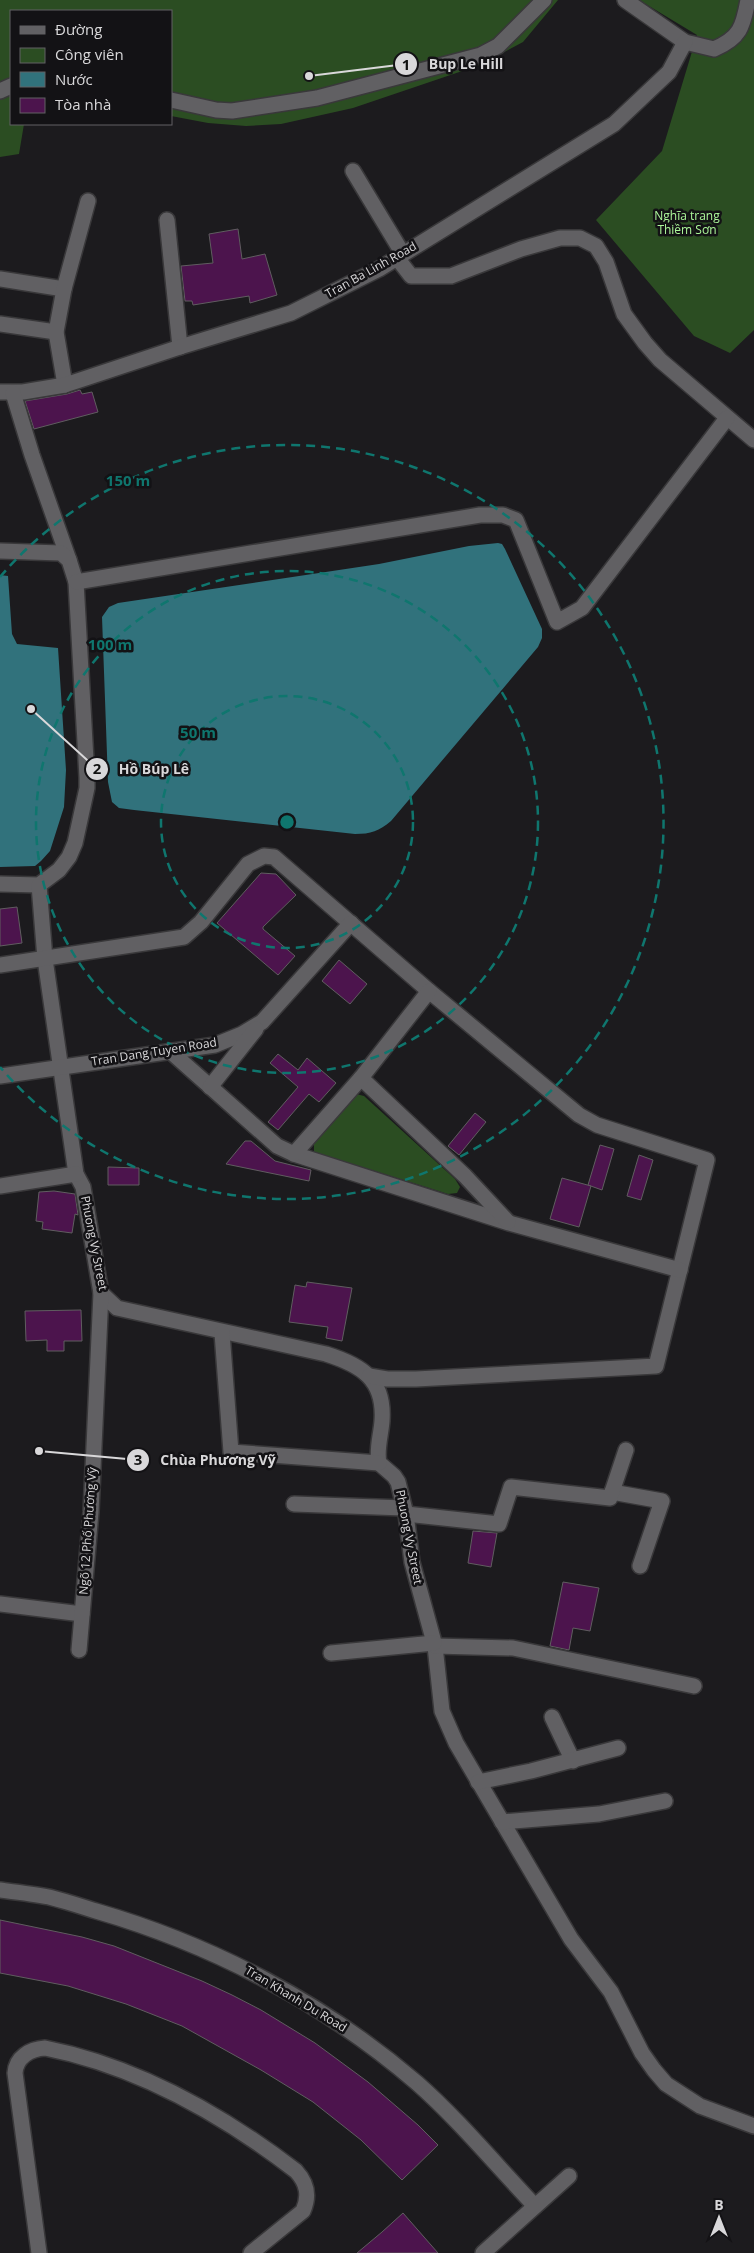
<svg xmlns="http://www.w3.org/2000/svg" width="754" height="2253" font-family="'Open Sans',sans-serif">
  <style>
    .green { fill: #2b4d22 }
    .water { fill: #31727c }
    .building { fill: #4c144d; stroke: #605d60 }
    .lines { fill: none; stroke-linecap: round; stroke-linejoin: round }
    .minor-casing { stroke: #39383a; stroke-width: 18 }
    .minor { stroke: #616063; stroke-width: 15 }
    .ring { fill: none; stroke: #0f766e; stroke-width: 2.5; stroke-dasharray: 9 6 }
    .labels { text-anchor: middle; stroke-width: 5; stroke-linejoin: round; paint-order: stroke }
    .park-label { font-size: 12px; fill: #acf79a; stroke: #131215 }
    .street-label { font-size: 12px; fill: #d9d8da; stroke: #131215 }
    .centre { fill: #0f766e; stroke: #131215; stroke-width: 2.5 }
    .ring-label { font-size: 15px; text-anchor: middle; font-weight: bold; fill: #0f766e; stroke: #131215; stroke-width: 5; stroke-linejoin: round; paint-order: stroke }
    .leader { fill: none; stroke: #d9d8da; stroke-width: 2 }
    .callout-dot { fill: #d9d8da; stroke: #131215; stroke-width: 2 }
    .mark-label { font-size: 15px; text-anchor: middle; font-weight: bold; fill: #111 }
    .callout-label { font-size: 14px; text-anchor: middle; font-weight: bold; fill: #d9d8da; stroke: #131215; stroke-width: 5; stroke-linejoin: round; paint-order: stroke }
  </style>
  <rect width="100%" height="100%" fill="#1c1b1e"/>
  <g class="green">
    <path d="M0,0H558L523,42L480,65L353,108L281,124L246,126L208,123L171,116V11H11V124H24L19,154L0,157Z"/>
    <path d="M639,0H754V330L730,353L694,336L596,220L662,151L697,35Z"/>
    <path d="M356,1094L364,1096L455,1179L460,1187L457,1193L448,1194L314,1152V1143Z"/>
  </g>
  <g class="water">
    <path d="M498,543L502,544L505,549L542,629V638L538,647L391,821C379,831 371,834 355,834L134,810L119,808L112,802L108,782L102,617L109,607L118,603L379,564L469,546Z"/>
    <path d="M0,575L8,576L12,634L17,644L58,648L66,770L64,807L50,851L41,861L35,866L0,867Z"/>
  </g>
  <g class="building">
    <path d="M238,229L242,259L265,254L277,295L250,303L249,296L193,305L192,301H185L181,266L213,263L209,234Z"/>
    <path d="M80,390L82,394L92,392L98,412L34,429L25,401L67,394Z"/>
    <path d="M261,873L276,874L296,895L263,927V929L295,956L278,975L217,923Z"/>
    <path d="M17,907L22,943L0,946V909Z"/>
    <path d="M339,960L367,984L350,1004L322,981Z"/>
    <path d="M278,1054L298,1070L307,1058L336,1083L319,1102L309,1094L278,1130L268,1122L298,1087L270,1063Z"/>
    <path d="M475,1113L486,1122L459,1155L448,1146Z"/>
    <path d="M245,1141H251L275,1161L311,1170L309,1181L226,1164Z"/>
    <path d="M600,1145L614,1149L602,1190L588,1185Z"/>
    <path d="M639,1155L653,1160L641,1200L627,1196Z"/>
    <path d="M108,1167L139,1168V1185H108Z"/>
    <path d="M562,1178L591,1186L579,1227L550,1219Z"/>
    <path d="M54,1191L75,1194L78,1215L75,1214L72,1233L42,1229L43,1222L36,1221L39,1192Z"/>
    <path d="M307,1282L352,1288L342,1341L326,1338L328,1327L289,1322L295,1285L306,1287Z"/>
    <path d="M81,1310L82,1341H64V1351H47V1340L26,1341L25,1311Z"/>
    <path d="M473,1531L497,1533L491,1567L468,1563Z"/>
    <path d="M563,1582L599,1588L590,1631L573,1628L569,1650L550,1646Z"/>
    <path d="M0,1920L82,1937L114,1946L202,1981L232,1995L261,2010L315,2043L368,2082L418,2125L438,2145L402,2180L361,2140L313,2102L261,2070L182,2026L126,2004L68,1986L0,1973Z"/>
    <path d="M403,2213L438,2253H357L382,2232Z"/>
  </g>
  <g class="lines">
    <g class="minor-casing">
      <g id="minor">
        <path d="M625,0L685,42L714,49C740,38 743,27 748,0"/>
        <path d="M0,91L11,86"/>
        <path d="M171,100L216,110L232,111L317,98L481,55L498,46L544,0"/>
        <path d="M353,171L403,254"/>
        <path d="M167,220L180,347"/>
        <path d="M397,258L411,276H451L521,249L560,238H580L596,246L606,262L624,314L645,343L660,360L754,440"/>
        <path d="M0,279L64,289"/>
        <path d="M0,324L56,332"/>
        <path d="M65,385L56,332L64,289L88,201"/>
        <path d="M0,392H23L65,385L180,347L291,313L379,269L614,124L669,72L685,42"/>
        <path d="M13,393L32,455L69,560"/>
        <path d="M0,551L61,553L69,560L76,582L87,778V788L75,843L69,857L59,870L39,885L0,884"/>
        <path d="M76,582L480,515H503L516,520L557,622L582,608L727,418"/>
        <path d="M39,885L45,959L76,1174L83,1187L101,1293L117,1308L326,1354C361,1365 385,1379 382,1421C381,1435 376,1450 379,1463L394,1476L398,1482L406,1514L412,1562L435,1646L442,1711L456,1743L571,1939L611,1992L642,2053L654,2070L666,2084L700,2106L754,2126"/>
        <path d="M0,965L184,937L201,922L248,864L264,856L274,857L429,991L579,1115L597,1125L707,1160L656,1366L416,1379H387L369,1376"/>
        <path d="M170,1051L277,1146L294,1154L509,1223L680,1270"/>
        <path d="M0,1076L215,1045L242,1034L262,1022L351,923"/>
        <path d="M361,1078L465,1176L508,1222"/>
        <path d="M210,1087L256,1029"/>
        <path d="M294,1154L361,1078L429,991"/>
        <path d="M0,1186L76,1174"/>
        <path d="M222,1333L231,1452L379,1463"/>
        <path d="M612,1492L662,1501L640,1566"/>
        <path d="M294,1504L404,1508"/>
        <path d="M406,1514L499,1524L511,1487L610,1498L626,1450"/>
        <path d="M0,1604L82,1614"/>
        <path d="M435,1646L513,1648L694,1686"/>
        <path d="M79,1650L91,1512L101,1293"/>
        <path d="M331,1653L434,1643"/>
        <path d="M552,1717L573,1761"/>
        <path d="M478,1782L531,1771L618,1748"/>
        <path d="M502,1822L599,1814L665,1801"/>
        <path d="M0,1890C16,1892 33,1894 49,1897C65,1901 80,1906 96,1911C213,1945 324,2003 417,2083C458,2119 497,2166 535,2206"/>
        <path d="M39,2253L15,2073C16,2057 30,2049 45,2048C136,2066 223,2115 296,2171C307,2183 310,2195 303,2211L251,2253"/>
        <path d="M483,2253L569,2176"/>
      </g>
    </g>
    <use href="#minor" class="minor"/>
  </g>
  <g class="ring">
    <circle cx="287" cy="822" r="126"/>
    <circle cx="287" cy="822" r="251"/>
    <path d="M0 577A377 377 0 1 1 0 1067"/>
  </g>
  <g class="labels">
    <g class="park-label">
      <text x="687" y="220">Nghĩa trang<tspan x="687" dy="14">Thiềm Sơn</tspan></text>
    </g>
    <g class="street-label">
      <text transform="translate(371 270) rotate(-29)" y="4">Tran Ba Linh Road</text>
      <text transform="translate(154 1052) rotate(-9)" y="4">Tran Dang Tuyen Road</text>
      <text transform="translate(94 1243) rotate(79)" y="4">Phuong Vy Street</text>
      <text transform="translate(88 1531) rotate(-86)" y="4">Ngõ 12 Phố Phương Vỹ</text>
      <text transform="translate(409 1537) rotate(79)" y="4">Phuong Vy Street</text>
      <text transform="translate(296 1999) rotate(31)" y="4">Tran Khanh Du Road</text>
    </g>
  </g>
  <circle cx="287" cy="822" r="8" class="centre"/>
  <g class="ring-label">
    <text x="128" y="486">150 m</text>
    <text x="110" y="650">100 m</text>
    <text x="198" y="738">50 m</text>
  </g>
  <path class="leader" d="M309 76L406 64M31 709L97 769M39 1451L138 1460"/>
  <g class="callout-dot">
    <circle cx="309" cy="76" r="5"/>
    <circle cx="31" cy="709" r="5"/>
    <circle cx="39" cy="1451" r="5"/>
    <circle cx="406" cy="64" r="12"/>
    <circle cx="97" cy="769" r="12"/>
    <circle cx="138" cy="1460" r="12"/>
  </g>
  <g class="mark-label">
    <text x="406" y="70">1</text>
    <text x="97" y="774">2</text>
    <text x="138" y="1465">3</text>
  </g>
  <g class="callout-label">
    <text x="466" y="69">Bup Le Hill</text>
    <text x="154" y="774">Hồ Búp Lê</text>
    <text x="218" y="1465">Chùa Phương Vỹ</text>
  </g>
  <rect x="10" y="10" width="162" height="115" fill="#131215" stroke="#626164"/>
  <rect x="20" y="26" width="25" height="8" fill="#616063" stroke="#626164"/>
  <text x="55" y="35" font-size="15" fill="#d9d8da">Đường</text>
  <rect x="20" y="48" width="25" height="15" fill="#2b4d22" stroke="#626164"/>
  <text x="55" y="60" font-size="15" fill="#d9d8da">Công viên</text>
  <rect x="20" y="72" width="25" height="15" fill="#31727c" stroke="#626164"/>
  <text x="55" y="85" font-size="15" fill="#d9d8da">Nước</text>
  <rect x="20" y="98" width="25" height="15" fill="#4c144d" stroke="#626164"/>
  <text x="55" y="110" font-size="15" fill="#d9d8da">Tòa nhà</text>
  <g transform="translate(719 2218)" stroke="#131215" stroke-width="4" paint-order="stroke">
  <path d="M0-4L9 19L0 12L-9 19Z" fill="#d9d8da"/>
  <text y="-8" font-size="14" font-weight="bold" text-anchor="middle" fill="#d9d8da">B</text>
  </g>
</svg>
